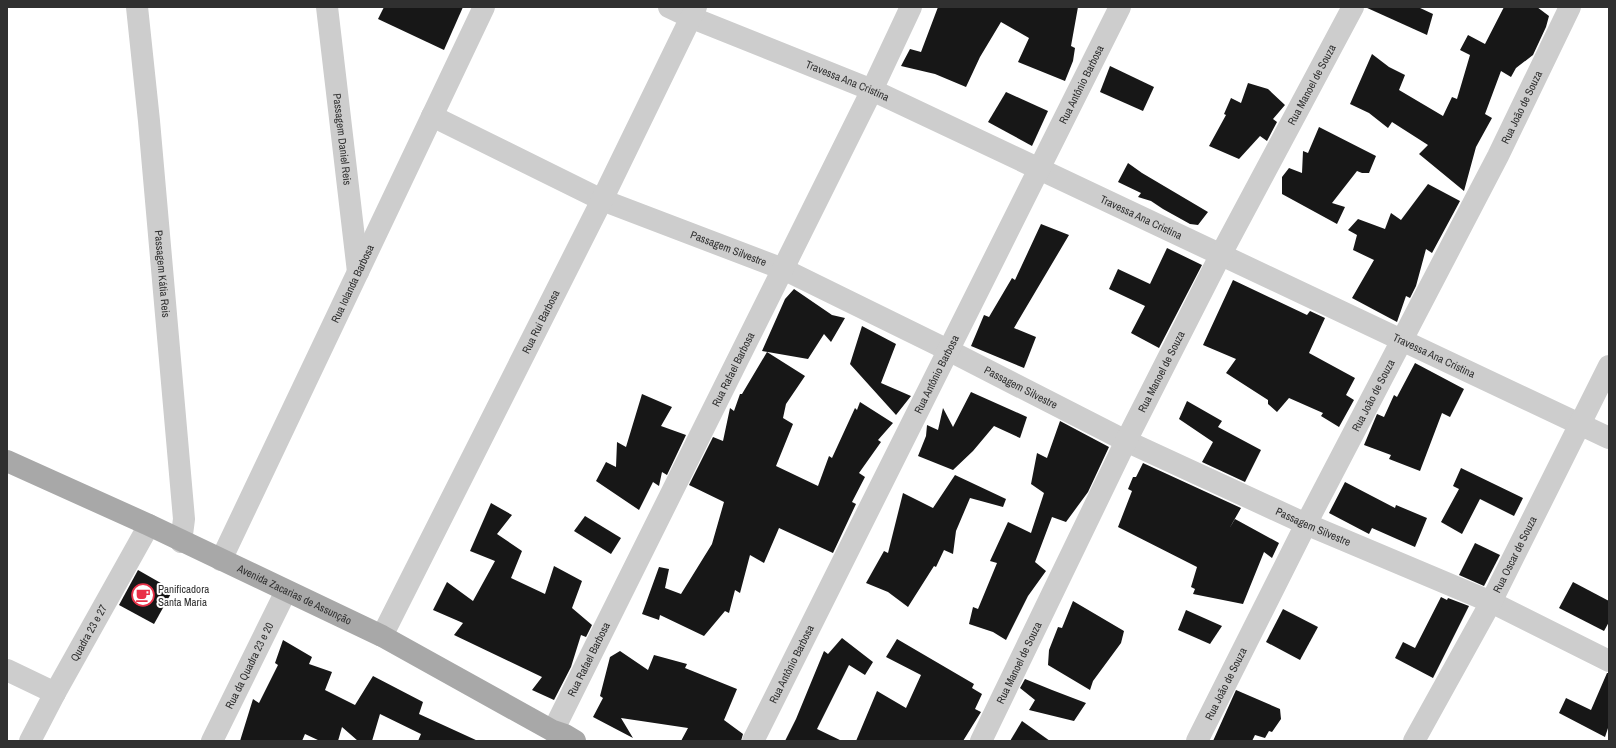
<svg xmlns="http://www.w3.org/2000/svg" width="1616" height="748" font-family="'Archivo Narrow',sans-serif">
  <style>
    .building { fill: #171717 }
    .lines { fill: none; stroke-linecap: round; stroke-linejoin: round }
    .minor { stroke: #cdcdcd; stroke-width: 22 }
    .major { stroke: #a8a8a8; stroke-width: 22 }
    .labels { text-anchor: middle; stroke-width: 4; stroke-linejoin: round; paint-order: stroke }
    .street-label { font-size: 11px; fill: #303030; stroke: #fff }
    .poi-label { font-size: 11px; fill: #303030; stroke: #fff; text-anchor: start }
  </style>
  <rect width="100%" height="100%" fill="#fff"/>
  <g class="building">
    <path d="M384,7H463L444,50L378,19Z"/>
    <path d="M938,7H1078L1071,46L1075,48L1073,61L1065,81L1018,62L1029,38L1001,22L980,57L966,87L935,74L901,66L910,49L921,52Z"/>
    <path d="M1365,7H1418L1433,14L1427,35Z"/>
    <path d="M1504,7H1537L1549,16L1546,27L1533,55L1516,68L1511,77L1501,71L1485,114L1492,118L1476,147L1464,191L1419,154L1428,145L1392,122L1388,128L1369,113L1350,104L1372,54L1389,67L1405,75L1399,90L1443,116L1452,97L1457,99L1470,55L1460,50L1468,35L1485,44Z"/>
    <path d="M1110,66L1154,87L1143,111L1100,92Z"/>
    <path d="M1248,83L1268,89L1285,105L1273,119L1277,122L1267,141L1260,136L1239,159L1209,146L1226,115L1224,114L1231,98L1241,103Z"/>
    <path d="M1006,92L1048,111L1032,146L988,122Z"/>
    <path d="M1319,127L1376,156L1369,173H1362L1357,171L1332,203L1345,207L1337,224L1282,194V177L1289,168L1302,173L1303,151L1308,153Z"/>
    <path d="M1128,163L1142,173L1208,212L1198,225L1190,224L1163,209L1151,201L1138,197L1141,193L1118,182Z"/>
    <path d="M1428,184L1460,201L1432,253L1426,249L1416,286L1410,298L1406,296L1397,322L1352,298L1374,260L1353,250L1357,235L1348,230L1358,219L1385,229L1391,213L1401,220Z"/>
    <path d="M1041,224L1069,235L1014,328L1036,337L1024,368L971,346L984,315L989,317L1012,278L1015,280Z"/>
    <path d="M1167,248L1202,265L1159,348L1131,333L1145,306L1109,289L1118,269L1150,284Z"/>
    <path d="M1233,280L1307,315L1310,311L1325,318L1309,353L1355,378L1346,395L1354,400L1339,427L1321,416L1323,413L1289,398L1277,412L1268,404V400L1226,373L1236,359L1203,345Z"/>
    <path d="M794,289L832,315L845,318L831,342L824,334L808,359L762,351L785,299Z"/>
    <path d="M862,326L896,344L881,383L911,396L896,415L850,364Z"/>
    <path d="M767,352L805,376L786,404L783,418L793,424L776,466L818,486L829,456L832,458L855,408L857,410L860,402L893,423L878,440L881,442L859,473L865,477L852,502L856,504L833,553L779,528L764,563L750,555L740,593L735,590L729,613L725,611L704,636L660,615L659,620L642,614L659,567L669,569L665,588L681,594L712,544L724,502L689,485L713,437L723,441L730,408L734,411L740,394H742Z"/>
    <path d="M1415,363L1464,389L1450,417L1442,413L1420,471L1389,459L1391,455L1364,445L1377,414L1384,417L1394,395L1397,397Z"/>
    <path d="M971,392L1027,417L1020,438L994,426L973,451L953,470L918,456L926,436L927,425L938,430L943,408L953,427Z"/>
    <path d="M642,394L672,407L661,426L686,435L667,475L662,472L659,486L653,482L639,510L596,481L606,462L616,467L617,442L626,447Z"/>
    <path d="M1187,401L1222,421L1218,427L1261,450L1245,482L1202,462L1213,442L1179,419Z"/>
    <path d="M1060,421L1109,447L1088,492L1066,522L1052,517L1035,562L1046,571L1028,596L1006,640L993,632L969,624L973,607L978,609L997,563L990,561L1008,522L1031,533L1044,493L1031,484L1037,453L1047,458Z"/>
    <path d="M1143,463L1241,508L1229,529L1235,519L1279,543L1272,558L1264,552L1243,604L1193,594L1195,589L1191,587L1197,567L1118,527L1132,491L1128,489L1133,477H1136Z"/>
    <path d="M1461,468L1523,498L1514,516L1480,499L1462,534L1441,522L1459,489L1453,486Z"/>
    <path d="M955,475L1006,499L1003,507L970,498L956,531L953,554L944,550L936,567L934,566L908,607L888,592L866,583L884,551L888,553L903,493L933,508Z"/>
    <path d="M1345,482L1395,508L1396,505L1427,518L1415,547L1372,528L1369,534L1329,513Z"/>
    <path d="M491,503L512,515L497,534L522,551L511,578L545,594L554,566L582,581L572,608L592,625L586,637L581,635L571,667L554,700L532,690L542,677L454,635L463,623L433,610L447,582L473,601L495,561L470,551Z"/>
    <path d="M585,516L621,538L611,554L574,531Z"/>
    <path d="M1475,543L1500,555L1484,586L1459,575Z"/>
    <path d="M138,570L173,590L154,624L119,605Z"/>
    <path d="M1573,582L1609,601V622L1604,631L1559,608Z"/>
    <path d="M1441,597L1447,600L1448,598L1469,606L1433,678L1395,658L1403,642L1415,648Z"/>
    <path d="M1073,601L1124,631L1121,643L1093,681L1090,690L1048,665L1049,650L1058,627L1062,628Z"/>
    <path d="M1283,609L1318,627L1300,660L1266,642Z"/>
    <path d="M1186,610L1222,626L1210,644L1178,630Z"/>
    <path d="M842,638L873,662L865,675L849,665L817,729L842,741H785L796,719L824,651L828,654Z"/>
    <path d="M897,639L974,684L972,688L982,694L975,709L981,712L963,741H856L877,691L906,708L921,675L886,657Z"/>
    <path d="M283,640L312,657L309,664L332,672L325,690L355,705L373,676L423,702L419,714L478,741H418L421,734L380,714L372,741H358L342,727L338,741H320L305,734L302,741H240L253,699L259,703L278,665L275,663Z"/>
    <path d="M620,651L648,670L654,655L687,664L685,668L737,689L724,720L743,734L741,741H681L688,728L621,718L633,738L593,717L603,698L600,696L610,657Z"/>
    <path d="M1607,673H1609V725L1605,737L1559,713L1566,698L1591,710Z"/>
    <path d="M1025,679L1052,690L1086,703L1074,721L1029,710L1035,700L1020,688Z"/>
    <path d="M1236,690L1280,709L1281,719L1272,732L1269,731L1265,738L1255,735L1252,741H1213Z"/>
    <path d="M1022,721L1050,741H1010Z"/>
  </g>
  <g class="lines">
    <g class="minor">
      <path id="s1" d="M137,7L149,121L184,519L181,542"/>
      <path id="s2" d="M327,7L358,272"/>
      <path id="s3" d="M669,7L690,17L872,90L1609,438"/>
      <path id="s4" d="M432,116L602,200L783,269L948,350L1126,441L1306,524L1491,602L1609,661"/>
      <path id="s5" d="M221,560L484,7"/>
      <path id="s6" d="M382,636L602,200L696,7"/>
      <path d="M7,670L55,693"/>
      <path id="s7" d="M553,731L872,90L911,7"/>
      <path id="s8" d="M30,741L55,693L149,525"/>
      <path id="s9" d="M212,741L286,591"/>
      <path id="s10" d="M753,741L1120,7"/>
      <path id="s11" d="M981,741L1126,441L1220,256L1353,7"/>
      <path id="s12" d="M1197,741L1306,524L1498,156L1570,7"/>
      <path id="s13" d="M1414,741L1491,602L1609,366"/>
    </g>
    <path class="major" id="s14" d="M7,461L149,525L382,636L553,731L565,735L575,741"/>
  </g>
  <defs>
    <g id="cafe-ring" transform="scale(1.15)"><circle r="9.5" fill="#fff" stroke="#e93148" stroke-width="1.5"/><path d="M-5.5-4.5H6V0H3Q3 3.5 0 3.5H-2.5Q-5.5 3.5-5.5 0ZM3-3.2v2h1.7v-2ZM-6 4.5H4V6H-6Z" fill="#e93148"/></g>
  </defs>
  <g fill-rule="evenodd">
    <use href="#cafe-ring" x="143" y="595"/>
  </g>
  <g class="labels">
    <g class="street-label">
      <text dy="4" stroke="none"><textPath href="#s3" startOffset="193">Travessa Ana Cristina</textPath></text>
      <text dy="4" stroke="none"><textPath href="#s10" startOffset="734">Rua Antônio Barbosa</textPath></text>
      <text dy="4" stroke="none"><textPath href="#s11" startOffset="735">Rua Manoel de Souza</textPath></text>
      <text dy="4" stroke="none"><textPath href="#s12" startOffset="712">Rua João de Souza</textPath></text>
      <text dy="4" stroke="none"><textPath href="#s2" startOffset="133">Passagem Daniel Reis</textPath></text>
      <text dy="4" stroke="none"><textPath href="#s3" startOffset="517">Travessa Ana Cristina</textPath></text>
      <text dy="4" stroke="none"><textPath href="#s4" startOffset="325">Passagem Silvestre</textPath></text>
      <text dy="4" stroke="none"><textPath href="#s1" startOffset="268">Passagem Kátia Reis</textPath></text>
      <text dy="4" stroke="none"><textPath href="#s5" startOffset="306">Rua Iolanda Barbosa</textPath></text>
      <text dy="4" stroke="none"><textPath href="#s6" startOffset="352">Rua Rui Barbosa</textPath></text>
      <text dy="4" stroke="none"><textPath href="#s3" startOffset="841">Travessa Ana Cristina</textPath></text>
      <text dy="4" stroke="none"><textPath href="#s7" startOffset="404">Rua Rafael Barbosa</textPath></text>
      <text dy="4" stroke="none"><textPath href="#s11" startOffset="411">Rua Manoel de Souza</textPath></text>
      <text dy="4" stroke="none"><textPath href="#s10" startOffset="410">Rua Antônio Barbosa</textPath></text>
      <text dy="4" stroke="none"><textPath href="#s4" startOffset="649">Passagem Silvestre</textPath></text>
      <text dy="4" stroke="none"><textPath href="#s12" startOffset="388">Rua João de Souza</textPath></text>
      <text dy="4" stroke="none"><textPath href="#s4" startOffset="973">Passagem Silvestre</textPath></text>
      <text dy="4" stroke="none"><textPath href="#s13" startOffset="212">Rua Oscar de Souza</textPath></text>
      <text dy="4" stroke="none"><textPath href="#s14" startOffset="317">Avenida Zacarias de Assunção</textPath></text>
      <text dy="4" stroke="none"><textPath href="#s8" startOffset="123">Quadra 23 e 27</textPath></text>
      <text dy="4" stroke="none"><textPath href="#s7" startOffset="80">Rua Rafael Barbosa</textPath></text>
      <text dy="4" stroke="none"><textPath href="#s11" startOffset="87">Rua Manoel de Souza</textPath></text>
      <text dy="4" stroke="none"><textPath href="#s10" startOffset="86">Rua Antônio Barbosa</textPath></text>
      <text dy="4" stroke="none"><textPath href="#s9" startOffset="84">Rua da Quadra 23 e 20</textPath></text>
      <text dy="4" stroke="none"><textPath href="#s12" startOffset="64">Rua João de Souza</textPath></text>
    </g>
    <g class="poi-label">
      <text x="158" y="593">Panificadora<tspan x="158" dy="13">Santa Maria</tspan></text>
    </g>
  </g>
  <rect width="1616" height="748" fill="none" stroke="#303030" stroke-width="16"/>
</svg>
